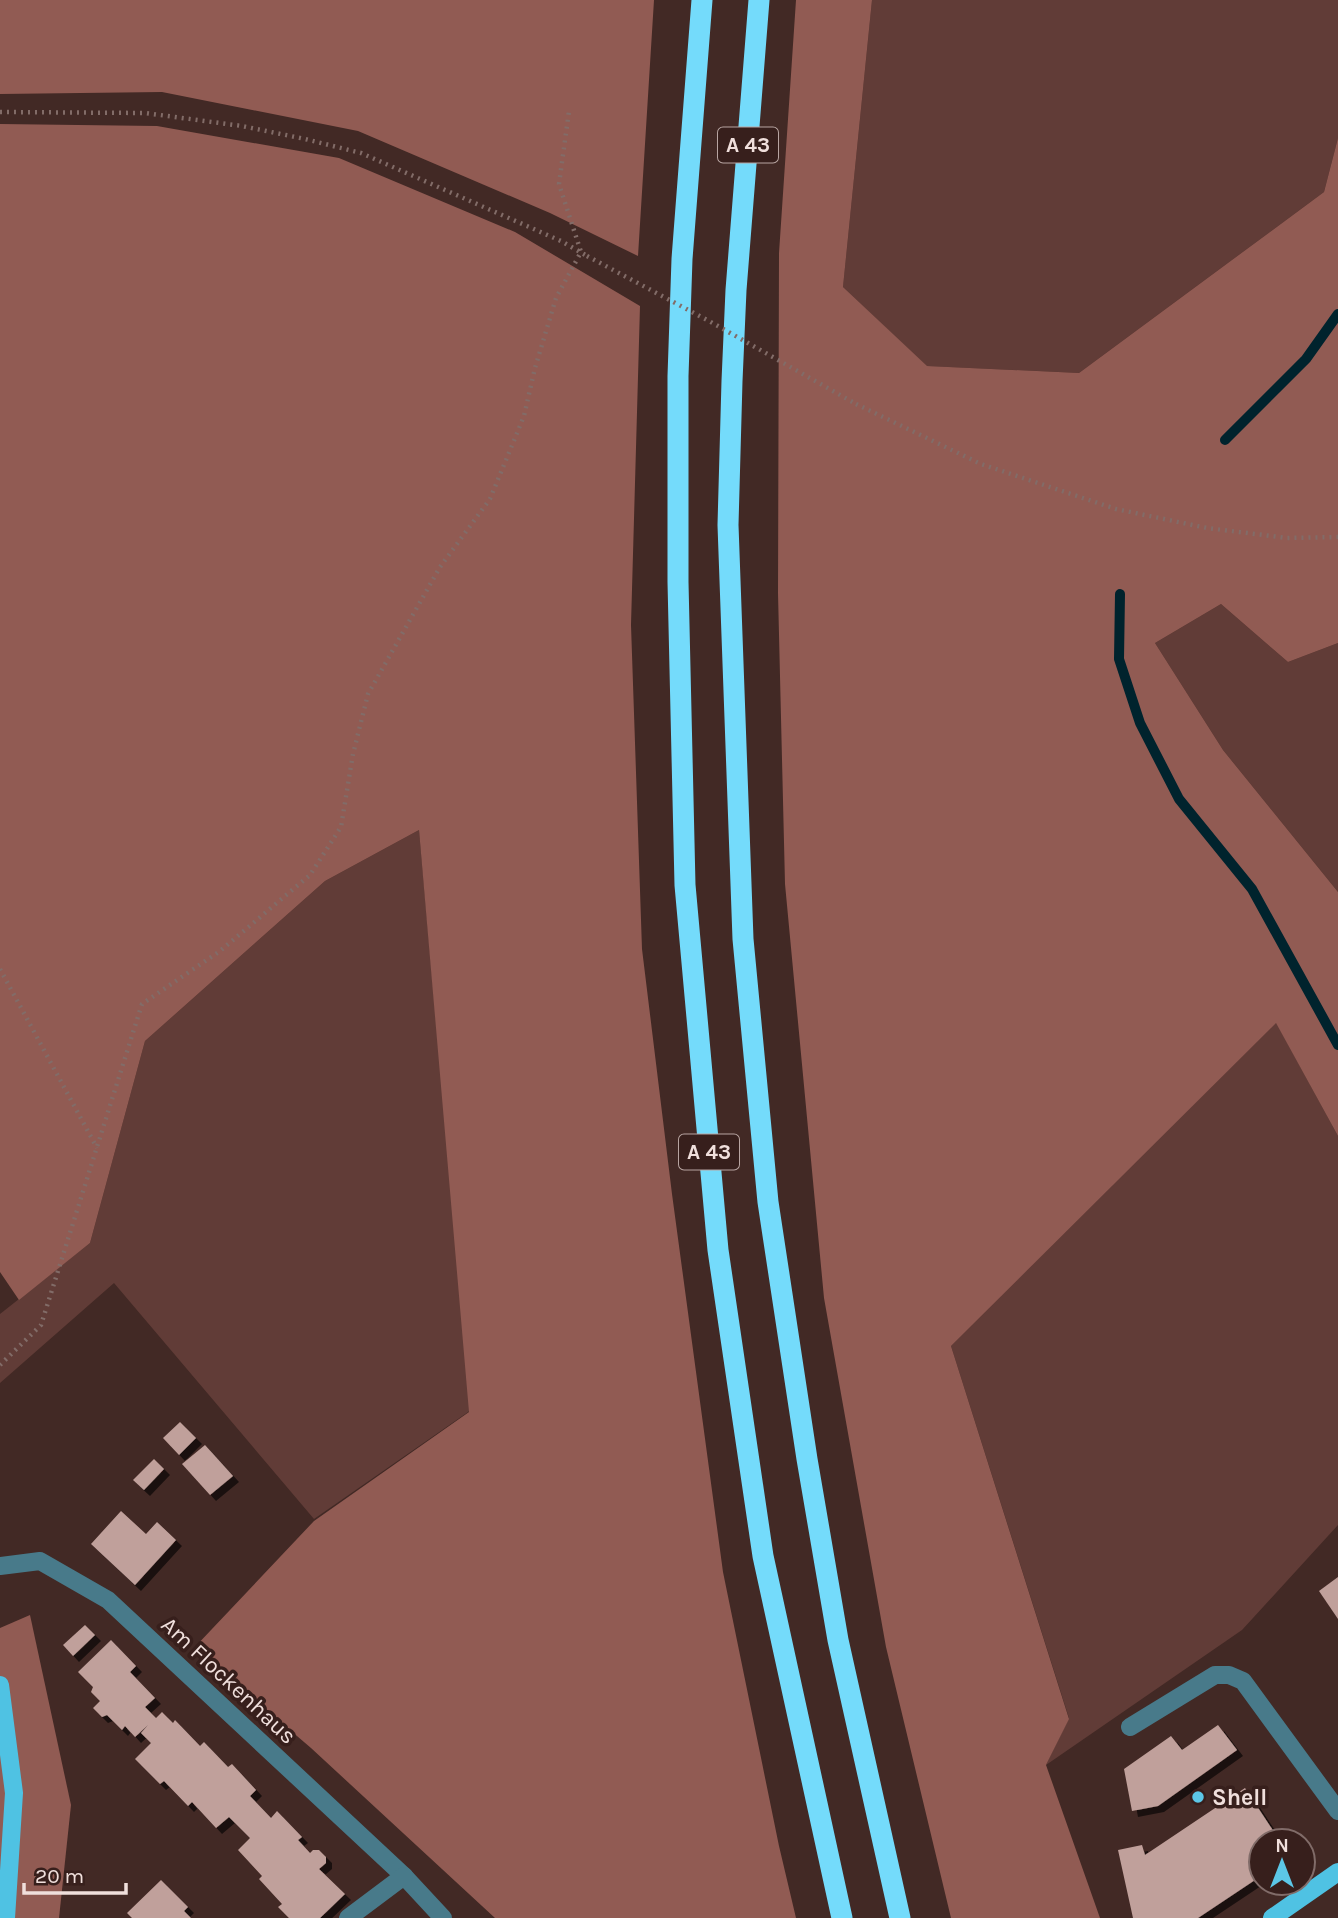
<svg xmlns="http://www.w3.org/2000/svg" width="1338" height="1918" font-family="Karla,sans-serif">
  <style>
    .green { fill: #613c37 }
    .forest { fill: #915b53 }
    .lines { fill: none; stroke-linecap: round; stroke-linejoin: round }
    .stream { stroke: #00232d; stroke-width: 10 }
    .building { fill: #c0a09b; filter: url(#shadow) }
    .path { stroke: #826c68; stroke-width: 4.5; stroke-dasharray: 2 5; stroke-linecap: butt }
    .minor { stroke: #487a8a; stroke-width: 18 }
    .major { stroke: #4fc2e3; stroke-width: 18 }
    .highway { stroke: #74dbfb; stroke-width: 21 }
    .path-bridge { stroke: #826c68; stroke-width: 4.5; stroke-dasharray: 2 5; stroke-linecap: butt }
    .poi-dot { fill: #5cc7e7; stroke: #371f1c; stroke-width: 2.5 }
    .labels { text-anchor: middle; stroke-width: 7; stroke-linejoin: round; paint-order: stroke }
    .shield { fill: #371f1c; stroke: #b8a5a2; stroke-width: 2 }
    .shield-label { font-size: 21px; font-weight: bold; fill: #f0dfdc }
    .street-label { font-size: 23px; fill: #f0dfdc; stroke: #371f1c }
    .poi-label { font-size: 23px; font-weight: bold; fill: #f0dfdc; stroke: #371f1c; text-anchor: start }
  </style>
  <defs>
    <filter id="shadow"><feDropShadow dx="6" dy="6" stdDeviation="0" flood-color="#0009"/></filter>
  </defs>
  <rect width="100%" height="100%" fill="#422925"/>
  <g class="green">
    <path d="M872,0H1338V138L1324,192L1079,373L926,366L843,287Z"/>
    <path d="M1221,604L1288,662L1338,643V892L1223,750L1155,643Z"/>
    <path d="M419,830L471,1410L314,1519L114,1283L0,1383V1314L90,1243L145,1041L325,881Z"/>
    <path d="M1276,1022L1338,1136V1525L1242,1630L1046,1765L1069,1718L951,1346Z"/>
  </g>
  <g class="forest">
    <path d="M0,0H654L638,256L550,213L358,131L162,92L0,94Z"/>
    <path d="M796,0H872L843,287L927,366L1079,373L1324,192L1338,138V643L1288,662L1221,604L1155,643L1223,750L1338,892V1136L1276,1023L951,1346L1069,1719L1046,1765L1100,1918H951L886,1647L824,1298L785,884L778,593L779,253Z"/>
    <path d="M0,124L157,126L339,158L515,232L640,306L631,625L642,949L672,1194L723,1572L779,1846L796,1918H495L311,1748L194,1648L314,1521L469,1412L419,830L325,881L145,1041L90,1243L19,1300L0,1272Z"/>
    <path d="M30,1615L71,1805L59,1918H0V1628Z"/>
  </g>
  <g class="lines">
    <g class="stream">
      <path d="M1225,440L1306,359L1338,314"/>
      <path d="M1120,594L1119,659L1140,723L1179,799L1252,889L1338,1045"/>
    </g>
  </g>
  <g class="building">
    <path d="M180,1422L196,1438L179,1455L163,1438Z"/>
    <path d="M205,1445L233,1476L210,1495L182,1464Z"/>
    <path d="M154,1459L164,1469L144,1490L133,1480Z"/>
    <path d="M121,1511L146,1534L157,1522L176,1540L135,1585L91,1544Z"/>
    <path d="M1338,1577V1619L1319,1591Z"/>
    <path d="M85,1625L95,1635L73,1656L63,1645Z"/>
    <path d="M111,1640L136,1666L130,1672L155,1698L145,1707L156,1718L162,1712L173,1723L175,1720L200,1746L204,1742L228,1767L232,1764L256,1790L250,1796L271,1818L277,1811L302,1837L298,1840L310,1853L313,1850H319L326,1857V1863L319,1869L345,1894L320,1918H289L278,1907L282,1904L259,1879L262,1876L238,1850L250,1838L229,1817L216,1828L192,1802L188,1806L164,1781L160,1784L135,1759L151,1743L141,1733L148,1725L135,1737L125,1726L122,1730L107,1715L102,1717L93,1708L100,1701L91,1692L93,1687L78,1672Z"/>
    <path d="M1218,1725L1237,1750L1158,1806L1132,1811L1124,1769L1171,1736L1182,1750Z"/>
    <path d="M1245,1788L1280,1841H1261V1876L1198,1918H1133L1118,1850L1142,1845L1145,1855Z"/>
    <path d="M161,1880L188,1907L184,1911L191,1918H132L127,1913Z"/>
  </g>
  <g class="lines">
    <g class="path">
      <path d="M0,112L145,113L242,126L305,139L361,153L561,241L587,256"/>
      <path d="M856,404L981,464L1116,509L1207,528L1287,538L1338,537"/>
      <path d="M0,969L97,1148"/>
      <path d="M0,1365L41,1325L142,1004L220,951L310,875L341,827L353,754L368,694L440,567L490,499L524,416L535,368L556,298L581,252L559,184L569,111"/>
    </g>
    <g class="minor">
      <path d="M0,1566L40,1561L108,1600L404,1876L443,1918"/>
      <path d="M1130,1727L1215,1675H1229L1243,1681L1338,1811"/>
      <path d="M348,1918L404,1876"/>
    </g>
    <g class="major">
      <path d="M0,1685L14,1793L6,1918"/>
      <path d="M1272,1918L1338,1872"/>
    </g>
    <g class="highway">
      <path d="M702,0L682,259L678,376V582L685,885L718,1250L763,1556L842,1918"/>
      <path d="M759,0L736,290L732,381L728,525L743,939L768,1202L807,1459L838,1640L900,1918"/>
    </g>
    <path class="path-bridge" d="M587,256L709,321L856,404"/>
  </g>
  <circle class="poi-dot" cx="1198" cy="1797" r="7"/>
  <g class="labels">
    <g class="shield">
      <rect x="718" y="127.5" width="60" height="35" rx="5"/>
      <rect x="679" y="1134.5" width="60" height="35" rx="5"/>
    </g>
    <g class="shield-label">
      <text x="748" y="152">A 43</text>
      <text x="709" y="1159">A 43</text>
    </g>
    <g class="street-label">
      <text transform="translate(229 1680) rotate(43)" y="8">Am Flockenhaus</text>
    </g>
    <g class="poi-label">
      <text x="1212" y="1805">Shell</text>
    </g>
  </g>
  <g transform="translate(1282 1862)"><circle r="33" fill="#371f1c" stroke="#816c69" stroke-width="2"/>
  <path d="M0-5L12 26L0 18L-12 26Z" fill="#5cc7e7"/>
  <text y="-10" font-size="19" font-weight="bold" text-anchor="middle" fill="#f0dfdc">N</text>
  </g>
  <path d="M24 1883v10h102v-10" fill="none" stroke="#f0dfdc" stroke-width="3.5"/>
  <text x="35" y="1883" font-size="21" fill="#f0dfdc" stroke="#371f1c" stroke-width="5" paint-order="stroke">20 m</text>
</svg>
